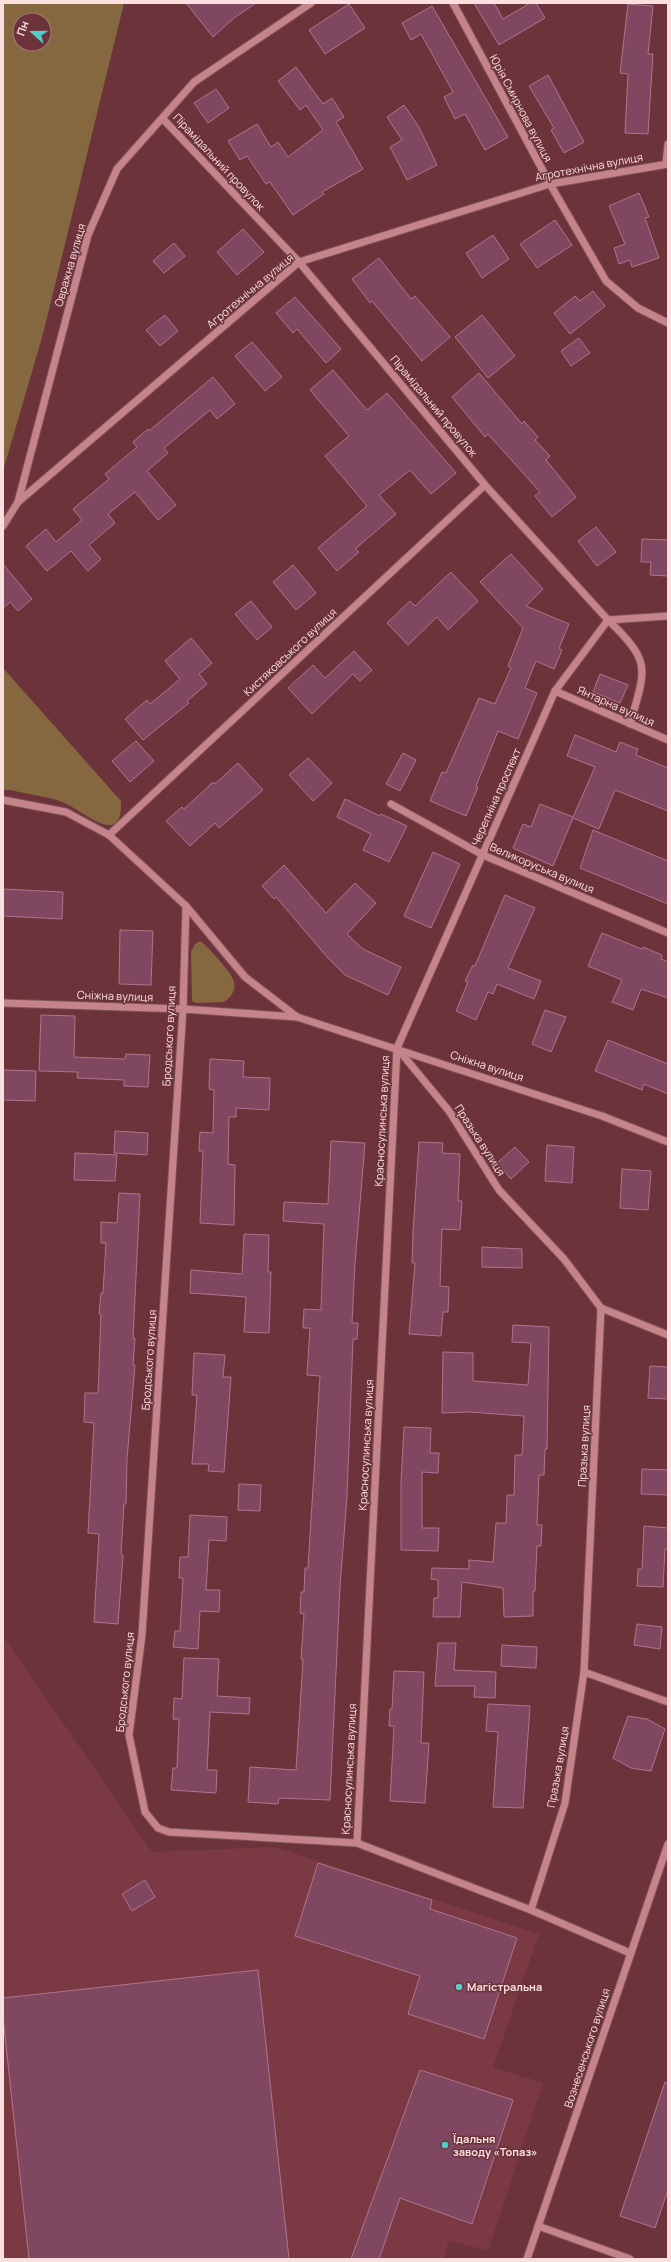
<svg xmlns="http://www.w3.org/2000/svg" width="671" height="2262" font-family="Manrope,sans-serif">
  <style>
    .built { fill: #7b3a43 }
    .green { fill: #866840; fill-rule: evenodd }
    .building { fill: #7f4860; stroke: #b0748d }
    .lines { fill: none; stroke-linecap: round; stroke-linejoin: round }
    .minor-casing { stroke: #7e5057; stroke-width: 9 }
    .minor { stroke: #c5848a; stroke-width: 7 }
    .poi-dot { fill: #53cdcb; stroke: #6c333b; stroke-width: 1.5 }
    .labels { text-anchor: middle; stroke-width: 3; stroke-linejoin: round; paint-order: stroke }
    .street-label { font-size: 11px; fill: #fbdee0; stroke: #6c333b }
    .poi-label { font-size: 11px; font-weight: bold; fill: #fbdee0; stroke: #6c333b; text-anchor: start }
  </style>
  <rect width="100%" height="100%" fill="#6c333b"/>
  <path class="built" d="M3,1636L152,1852L275,1847L539,1934L493,2067L543,2083L488,2251L449,2240L443,2259H3Z"/>
  <g class="green">
    <path d="M3,3H124L43,334L3,471ZM20,20H44V44H20Z"/>
    <path d="M3,668L121,801C123,852 80,807 60,801C44,796 27,794 11,790H3Z"/>
    <path d="M200,941C207,946 212,952 218,959C230,973 245,987 224,1002L196,1003L192,1001L191,952L195,944Z"/>
  </g>
  <g class="building">
    <path d="M186,3H256L234,18L213,37Z"/>
    <path d="M474,3H494L503,19L530,3H536L545,18L499,45Z"/>
    <path d="M349,4L365,28L325,54L309,30Z"/>
    <path d="M628,4L653,6L648,54H653L648,134L625,133L628,74L620,73Z"/>
    <path d="M432,6L508,137L485,150L465,114L455,119L444,97L453,92L421,34L411,40L402,23Z"/>
    <path d="M296,67L323,104L332,98L344,117L336,122L363,169L322,192L324,194L293,215L270,182L266,184L247,156L240,160L228,141L257,124L271,147L278,142L288,157L323,130L306,105L300,110L278,81Z"/>
    <path d="M548,75L584,142L564,153L551,130L554,128L529,86Z"/>
    <path d="M216,89L229,108L208,123L194,103Z"/>
    <path d="M404,105L419,127L437,165L407,180L390,147L402,140L387,117Z"/>
    <path d="M639,193L649,217L645,218L659,258L632,267L630,260L619,264L614,248L625,244L609,206Z"/>
    <path d="M555,220L572,245L537,268L520,244Z"/>
    <path d="M243,229L264,252L237,275L217,252Z"/>
    <path d="M493,235L509,259L482,278L466,253Z"/>
    <path d="M174,243L185,256L164,273L153,261Z"/>
    <path d="M379,258L411,299L415,296L450,337L422,361L372,301L370,303L352,279Z"/>
    <path d="M593,291L605,306L570,334L554,313L575,296L580,301Z"/>
    <path d="M295,297L341,349L326,363L297,329L293,333L276,313Z"/>
    <path d="M165,315L178,331L160,346L146,330Z"/>
    <path d="M482,315L515,356L488,378L455,337Z"/>
    <path d="M579,338L590,353L571,366L561,351Z"/>
    <path d="M252,342L282,377L265,391L235,356Z"/>
    <path d="M333,370L367,410L387,393L456,473L431,494L410,470L379,495L396,514L355,549L359,552L337,571L318,548L367,506L325,456L349,436L310,390Z"/>
    <path d="M479,373L522,424L524,421L538,437L535,440L550,456L546,460L576,497L552,517L535,496L540,492L488,434L485,437L452,397Z"/>
    <path d="M213,377L235,404L217,419L210,410L164,448L168,453L147,471L176,505L158,520L135,492L108,514L115,523L89,545L101,559L88,571L71,551L47,571L26,546L46,529L56,542L82,520L73,509L109,479L105,474L137,447L133,442L148,429L149,431Z"/>
    <path d="M596,527L616,552L597,566L578,541Z"/>
    <path d="M642,539L668,540V576L650,575L651,562H641Z"/>
    <path d="M511,554L543,589L526,606L569,624L559,648L562,650L554,669L536,661L525,688L537,693L518,739L498,731L476,786L478,787L466,816L430,801L442,772L446,773L479,698L495,704L511,668L508,666L523,628L480,582Z"/>
    <path d="M3,564L32,599L18,611L10,602L3,608Z"/>
    <path d="M293,565L316,593L296,610L273,582Z"/>
    <path d="M451,572L478,601L448,630L437,617L408,645L387,623L410,601L415,606Z"/>
    <path d="M251,601L272,627L257,640L235,614Z"/>
    <path d="M191,638L212,663L199,674L207,684L187,701L189,703L143,740L125,719L147,700L150,704L180,679L165,661Z"/>
    <path d="M354,651L372,670L360,681L353,674L312,714L288,688L313,665L325,678Z"/>
    <path d="M600,674L628,685L620,703L593,692Z"/>
    <path d="M575,735L616,752L620,742L638,749L636,755L668,768V811L615,790L599,829L573,818L553,866L513,848L523,824L531,827L540,804L573,817L595,767L567,756Z"/>
    <path d="M136,741L154,761L130,782L112,761Z"/>
    <path d="M403,753L416,760L400,791L386,784Z"/>
    <path d="M308,758L332,783L313,801L289,775Z"/>
    <path d="M238,763L263,790L219,828L215,823L190,846L166,821L182,807L184,809L213,782L215,784Z"/>
    <path d="M345,799L380,816L381,814L407,826L389,862L363,850L371,834L337,817Z"/>
    <path d="M593,830L668,861V904L580,868Z"/>
    <path d="M433,852L460,864L431,928L404,916Z"/>
    <path d="M284,865L326,913L355,883L376,903L347,934L363,949L401,967L388,995L345,975L327,957L276,897L274,899L262,886Z"/>
    <path d="M3,889L63,892L62,919L3,916Z"/>
    <path d="M505,895L535,908L508,968L541,981L534,999L497,984L493,994L488,992L476,1020L456,1011L468,982L465,981L473,965L475,966Z"/>
    <path d="M120,930L153,931L151,985L119,984Z"/>
    <path d="M602,933L642,949L643,947L662,955L661,959L668,962V998L641,989L633,1010L612,1002L622,980L588,966Z"/>
    <path d="M545,1010L566,1017L551,1052L532,1044Z"/>
    <path d="M41,1015L75,1016L74,1057L125,1059L126,1054L150,1055L148,1087L124,1086V1080L77,1078L78,1072L39,1071Z"/>
    <path d="M608,1040L668,1064V1094L644,1084L642,1090L595,1071Z"/>
    <path d="M210,1059L244,1061L243,1077L270,1078L269,1110L236,1108V1117H229L228,1164L235,1165L234,1225L200,1223L203,1151H199L200,1132L213,1133L214,1090L209,1089Z"/>
    <path d="M3,1070L36,1071L35,1101L3,1100Z"/>
    <path d="M115,1131L148,1133L147,1155L114,1153Z"/>
    <path d="M331,1141L365,1143L355,1263L352,1323H358L357,1339H353L347,1497L340,1587L330,1800L279,1798L278,1804L248,1802L250,1767L296,1770L303,1659H301L304,1614L300,1613L301,1592H304L305,1568H308L320,1376L307,1375L310,1328H303L304,1309L321,1310L324,1224L283,1221L284,1202L328,1204Z"/>
    <path d="M419,1142L443,1143L442,1153L460,1154L458,1201H462L460,1230L442,1229L440,1286L449,1287L448,1312H443L441,1336L409,1334L415,1263H412L413,1232Z"/>
    <path d="M547,1145L574,1147L572,1183L545,1181Z"/>
    <path d="M515,1147L529,1162L511,1179L497,1163Z"/>
    <path d="M75,1153L117,1155L115,1181L74,1180Z"/>
    <path d="M622,1169L651,1171L648,1210L620,1208Z"/>
    <path d="M119,1193L140,1194L133,1338H135L133,1365H135L127,1459L126,1504H124L121,1554L123,1555L118,1624L94,1622L99,1534L88,1533L94,1423L84,1422L85,1393H98L101,1314H99L101,1293H103L106,1243H101V1222L117,1223Z"/>
    <path d="M244,1234L269,1235L268,1272H271L269,1333L244,1332L246,1297L190,1293L191,1270L242,1274Z"/>
    <path d="M482,1247L522,1249V1268L482,1267Z"/>
    <path d="M513,1325L549,1327L547,1449H545L544,1475H539L537,1525H542L541,1546H537L535,1591H533V1616L504,1617L503,1588L462,1582L460,1617H433L434,1598H438V1580L431,1579L432,1568L469,1569V1560L493,1562L496,1523H506L507,1495H514L515,1455H522L524,1416L469,1412L442,1413L443,1352L473,1353V1381L528,1385L531,1343L512,1342Z"/>
    <path d="M194,1353L225,1355L223,1377H231L224,1472L208,1471L209,1464H192L197,1395H192Z"/>
    <path d="M650,1366L668,1367V1399L648,1398Z"/>
    <path d="M404,1427L431,1428L430,1453H439L438,1473L422,1472V1528H439L438,1551L401,1550V1482Z"/>
    <path d="M642,1469L668,1470V1495L641,1494Z"/>
    <path d="M239,1484L261,1485L260,1511L238,1510Z"/>
    <path d="M190,1515L227,1517L226,1541L209,1540L206,1590H220L219,1612L200,1611L198,1649L173,1647L175,1631H180L183,1578H179L180,1557H188Z"/>
    <path d="M644,1526L668,1528V1549H665L663,1587L637,1586L638,1569H642Z"/>
    <path d="M637,1624L662,1627L660,1649L634,1645Z"/>
    <path d="M438,1643H456L454,1670L496,1672L495,1698L474,1697L475,1686H435Z"/>
    <path d="M502,1645L537,1647L536,1668L501,1666Z"/>
    <path d="M184,1658L219,1659L217,1696L250,1698L249,1714L210,1712L207,1770H217L216,1793L171,1790L173,1768H177L179,1719H173L174,1698L182,1699Z"/>
    <path d="M394,1671L424,1672L421,1743H429L425,1803L390,1801L394,1726H389L390,1709H392Z"/>
    <path d="M488,1704L530,1706L523,1808L493,1807L498,1732L486,1731Z"/>
    <path d="M628,1716L647,1719L665,1729L651,1771L631,1768L613,1758Z"/>
    <path d="M318,1863L432,1900L430,1909L517,1938L484,2039L408,2014L420,1976L295,1936Z"/>
    <path d="M145,1880L155,1897L132,1911L122,1894Z"/>
    <path d="M258,1970L289,2259H29L3,2017V1998Z"/>
    <path d="M420,2070L513,2100L472,2224L400,2198L379,2259H351Z"/>
    <path d="M665,2082L668,2083V2190L655,2228L620,2216Z"/>
  </g>
  <g class="lines">
    <g class="minor-casing">
      <g id="minor">
        <path d="M453,3L550,184L606,281L638,308L668,323"/>
        <path d="M163,119L299,262L485,485L608,620C652,662 646,668 630,724"/>
        <path d="M666,164L668,144"/>
        <path d="M18,502L88,235L117,169L194,82L311,3"/>
        <path d="M3,526L18,502L299,262L550,184L668,164"/>
        <path d="M555,691L668,740"/>
        <path d="M3,800L66,812L109,835L186,906L245,977L297,1017L602,1116L668,1142"/>
        <path d="M391,804L483,855L668,933"/>
        <path d="M109,835L485,485"/>
        <path d="M186,906L183,1009L142,1635L129,1735L145,1812L158,1828L169,1832L357,1843L531,1910L630,1953"/>
        <path d="M3,1003L183,1009L297,1017"/>
        <path d="M397,1048L449,1111L499,1190L564,1259L601,1308L584,1672L565,1803L531,1910"/>
        <path d="M601,1308L668,1335"/>
        <path d="M584,1672L668,1702"/>
        <path d="M357,1843L397,1048L555,691L608,620L668,616"/>
        <path d="M538,2226L630,2259"/>
        <path d="M527,2259L668,1844"/>
      </g>
    </g>
    <use href="#minor" class="minor"/>
  </g>
  <g class="poi-dot">
    <circle cx="459" cy="1987" r="4"/>
    <circle cx="445" cy="2145" r="4"/>
  </g>
  <g class="labels">
    <g class="street-label">
      <text transform="translate(521 108) rotate(62)" y="4">Юрія Смирнова вулиця</text>
      <text transform="translate(219 162) rotate(47)" y="4">Пірамідальний провулок</text>
      <text transform="translate(589 167) rotate(-11)" y="4">Агротехнічна вулиця</text>
      <text transform="translate(70 265) rotate(-74)" y="4">Овражна вулиця</text>
      <text transform="translate(250 291) rotate(-40)" y="4">Агротехнічна вулиця</text>
      <text transform="translate(434 406) rotate(50)" y="4">Пірамідальний провулок</text>
      <text transform="translate(290 652) rotate(-43)" y="4">Кистяковського вулиця</text>
      <text transform="translate(616 706) rotate(24)" y="4">Янтарна вулиця</text>
      <text transform="translate(496 797) rotate(-66)" y="4">Черепніна проспект</text>
      <text transform="translate(542 868) rotate(23)" y="4">Великоруська вулиця</text>
      <text transform="translate(115 996) rotate(2)" y="4">Сніжна вулиця</text>
      <text transform="translate(169 1036) rotate(-87)" y="4">Бродського вулиця</text>
      <text transform="translate(487 1066) rotate(18)" y="4">Сніжна вулиця</text>
      <text transform="translate(382 1121) rotate(-87)" y="4">Красносулинська вулиця</text>
      <text transform="translate(480 1140) rotate(57)" y="4">Празька вулиця</text>
      <text transform="translate(149 1360) rotate(-86)" y="4">Бродського вулиця</text>
      <text transform="translate(366 1445) rotate(-87)" y="4">Красносулинська вулиця</text>
      <text transform="translate(584 1446) rotate(-87)" y="4">Празька вулиця</text>
      <text transform="translate(125 1682) rotate(-84)" y="4">Бродського вулиця</text>
      <text transform="translate(558 1767) rotate(-80)" y="4">Празька вулиця</text>
      <text transform="translate(349 1769) rotate(-87)" y="4">Красносулинська вулиця</text>
      <text transform="translate(587 2048) rotate(-72)" y="4">Вознесенського вулиця</text>
    </g>
    <g class="poi-label">
      <text x="467" y="1991">Магістральна</text>
      <text x="453" y="2143">Їдальня<tspan x="453" dy="13">заводу «Топаз»</tspan></text>
    </g>
  </g>
  <rect width="671" height="2262" fill="none" stroke="#fbdee0" stroke-width="8"/>
  <g transform="translate(32 32) rotate(291)"><circle r="19" fill="#6c333b" stroke="#a5777d"/>
  <path d="M0-3L7 15L0 10L-7 15Z" fill="#53cdcb"/>
  <text y="-6" font-size="11" font-weight="bold" text-anchor="middle" fill="#fbdee0">Пн</text>
  </g>
</svg>
